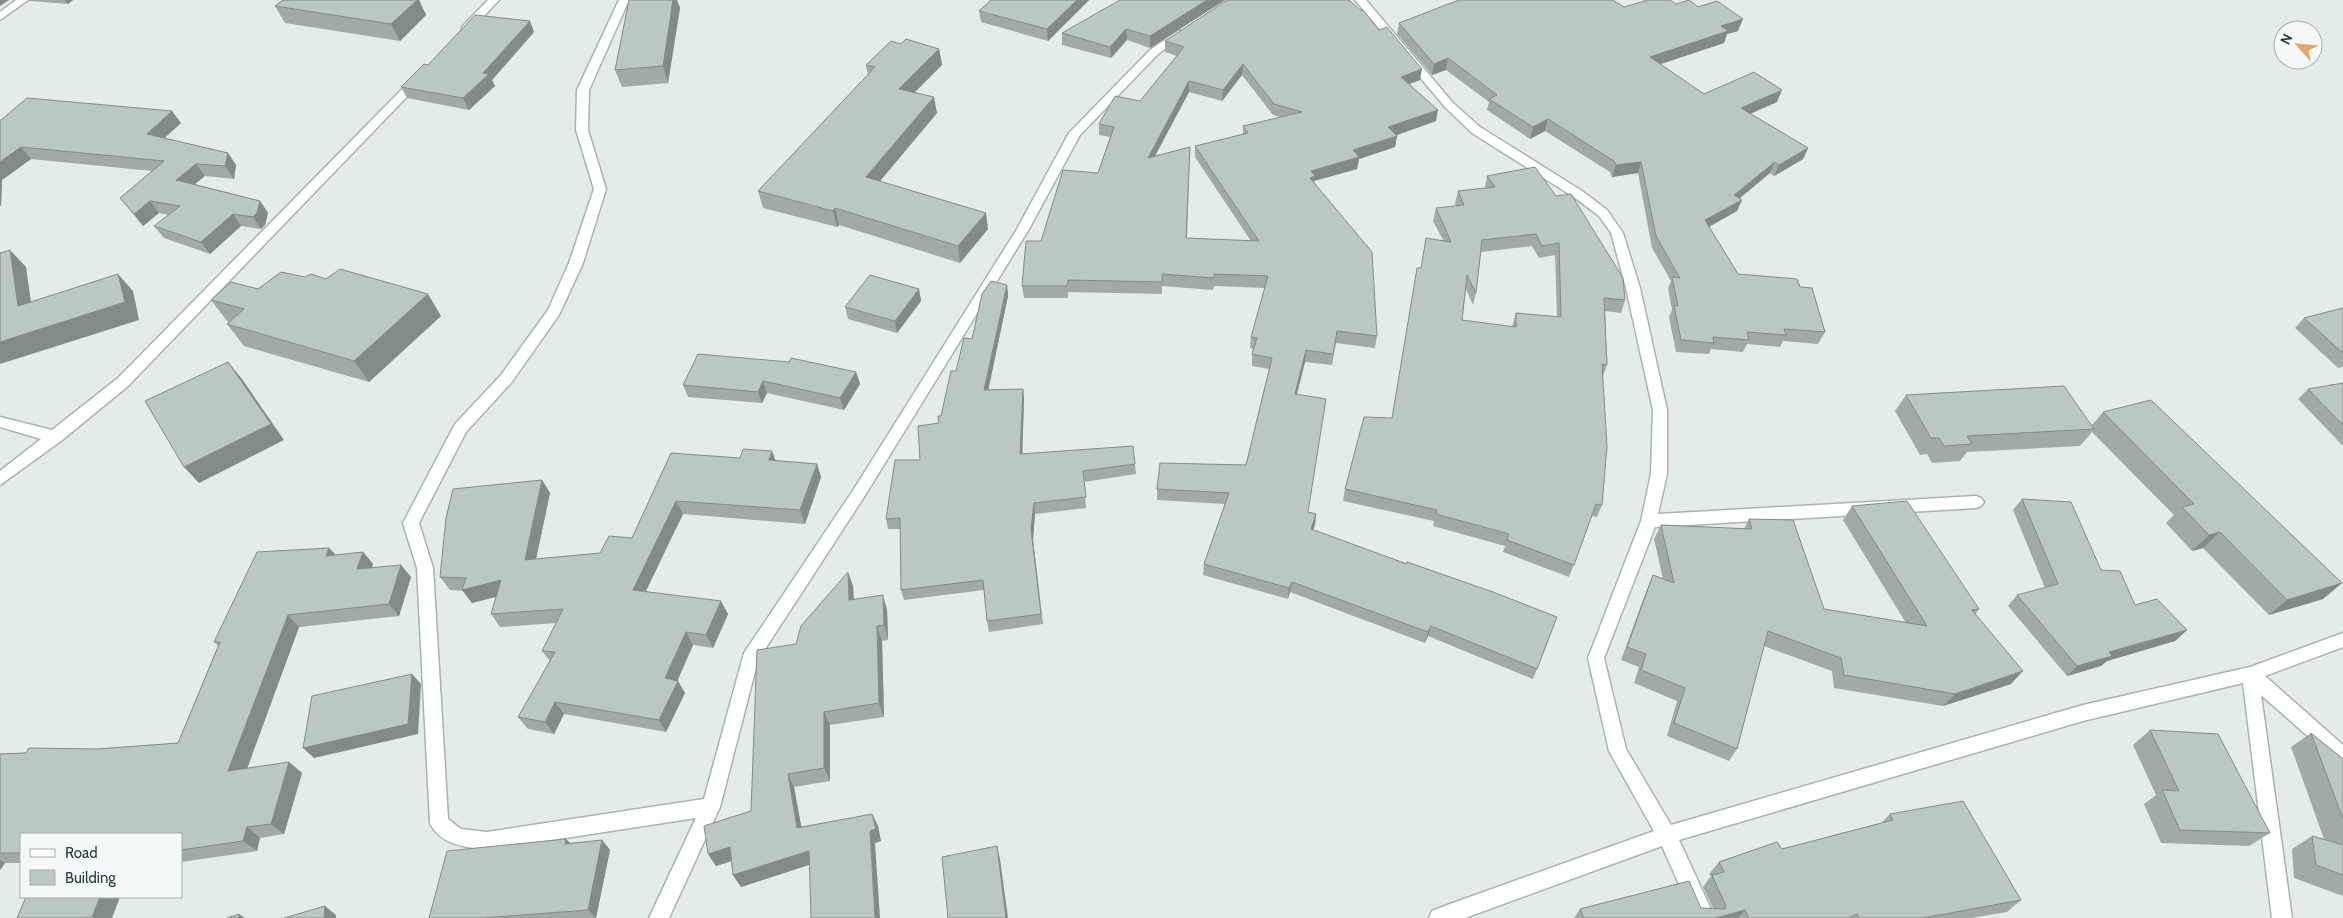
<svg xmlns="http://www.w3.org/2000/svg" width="2343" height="918" font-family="Cabin,sans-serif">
<rect width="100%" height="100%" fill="#e4ecea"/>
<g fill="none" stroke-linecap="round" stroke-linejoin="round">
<g stroke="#a7b4b2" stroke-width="3">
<g id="minor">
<polygon points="16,0 28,0 0,20 0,12"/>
<polygon points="488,0 499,0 470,31 462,31 462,27"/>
<path d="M 619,0 L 629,0 L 589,90 L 588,130 L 606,189 L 583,263 L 559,315 L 511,383 L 466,432 L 419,523 L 433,568 L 448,819 L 461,829 L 487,832 L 704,799 L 744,653 L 854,489 L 1017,229 L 1069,133 L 1150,50 L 1178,31 L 1186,31 L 1187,33 L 1158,54 L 1080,135 L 1029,229 L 864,497 L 758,660 L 720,807 L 669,918 L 649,918 L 696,818 L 487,850 C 466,847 440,845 430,823 L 417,568 L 403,523 L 455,424 L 501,375 L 548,310 L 569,263 L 594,189 L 576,130 L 577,90 Z"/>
<polygon points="1355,0 1366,0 1453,103 1480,127 1582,191 1607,210 1623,233 1640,288 1667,410 1667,474 1658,514 1976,496 1981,498 1984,502 1981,506 1976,508 1655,527 1604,658 1626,749 1671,825 2083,705 2250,667 2343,633 2343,647 2265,676 2343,745 2343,764 2337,762 2261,695 2292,918 2272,918 2243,683 2083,721 1679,840 1715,918 1694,918 1662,846 1465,918 1429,918 1432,911 1439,908 1654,831 1609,751 1588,658 1641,521 1651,474 1653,410 1626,288 1611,233 1599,216 1574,197 1472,133 1445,107"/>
<polygon points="419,75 425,78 423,80 128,386 61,441 0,485 0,471 41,439 0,427 0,417 52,430 118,378 415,76"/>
</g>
</g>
<use href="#minor" fill="#fff" fill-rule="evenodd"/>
</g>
<g fill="#a0aba9" fill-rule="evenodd">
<polygon points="29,0 73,0 68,4 30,1"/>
<polygon points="283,0 419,0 426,15 400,41 285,23 275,6"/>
<polygon points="629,0 677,0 680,8 668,83 622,87 615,70"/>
<polygon points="991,0 1089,0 1048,41 981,22 979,11"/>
<polygon points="1225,0 1150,48 1127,40 1111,58 1062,45 1062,33"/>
<polygon points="1676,4 1698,7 1738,31 1727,34 1724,43 1660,64 1704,94 1777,102 1750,114 1808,148 1803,159 1774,176 1770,173 1739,199 1737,211 1709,227 1738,274 1800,287 1825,332 1818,344 1783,341 1780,347 1747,344 1743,352 1711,349 1709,354 1676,352 1669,317 1672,310 1668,288 1671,281 1652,248 1638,173 1612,177 1610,172 1545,131 1530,139 1487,110 1489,102 1446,70 1432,75 1397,34 1399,23"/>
<path d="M 1379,30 L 1420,80 L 1409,84 L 1436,121 L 1396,135 L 1397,136 L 1395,147 L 1359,159 L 1357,169 L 1314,181 L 1314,183 L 1377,336 L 1375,348 L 1336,343 L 1332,365 L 1305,362 L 1297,394 L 1308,512 L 1316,514 L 1315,525 L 1313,530 L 1537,669 L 1533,679 L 1428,636 L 1425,643 L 1290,592 L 1288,599 L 1203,575 L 1204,564 L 1225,504 L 1157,500 L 1157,489 L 1246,465 L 1269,369 L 1252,366 L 1252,354 L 1254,349 L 1250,348 L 1251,337 L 1265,288 L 1214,286 L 1213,290 L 1162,286 L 1162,294 L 1068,292 L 1068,298 L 1024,298 L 1022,286 L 1041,241 L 1098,173 L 1110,137 L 1099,135 L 1099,124 L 1140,101 L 1177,56 L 1165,52 L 1165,41 ZM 1242,75 L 1273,115 L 1280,117 L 1243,126 L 1243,134 L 1195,146 L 1195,157 L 1251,241 L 1187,238 L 1190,147 L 1155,156 L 1189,92 L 1222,101 Z"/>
<polygon points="534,32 492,80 495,86 469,110 407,98 401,87 428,65"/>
<polygon points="901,44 939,49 942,65 915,92 937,113 880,181 988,229 960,263 839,225 837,227 763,208 758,191 868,75 866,65"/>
<polygon points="0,120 181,123 164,138 228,153 236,165 234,179 205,176 194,184 260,201 268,213 265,225 261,229 241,226 210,254 164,238 154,226 169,215 159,213 143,226 120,198 152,171 31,159 2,180 1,206 0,206"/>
<path d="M 1487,176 L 1625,300 L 1621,313 L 1605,311 L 1607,365 L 1603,376 L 1602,505 L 1597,517 L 1592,516 L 1569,577 L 1503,552 L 1505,546 L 1433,526 L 1434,521 L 1343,501 L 1345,489 L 1392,418 L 1421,268 L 1443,240 L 1433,221 L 1436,208 L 1456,206 L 1455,204 L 1458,191 L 1485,188 ZM 1532,246 L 1539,258 L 1555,255 L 1557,317 L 1516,313 L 1512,327 L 1462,320 L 1466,289 L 1473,305 L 1476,293 L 1481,252 Z"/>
<polygon points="305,277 326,279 441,316 369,382 244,346 227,324 229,322 227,321 211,300"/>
<polygon points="1007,285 1008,296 988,390 1023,389 1024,399 1022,454 1135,464 1136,474 1084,482 1086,508 1035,514 1033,540 1043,624 989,632 987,621 984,590 904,600 901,590 901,529 888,529 886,519 920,460 939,423 972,339"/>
<polygon points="919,289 921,301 897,333 848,319 845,307"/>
<polygon points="2343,308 2343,367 2338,368 2295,328 2304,318"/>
<polygon points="856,372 860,384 844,410 767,393 762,403 688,397 683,385"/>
<polygon points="2343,383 2343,446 2298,399 2308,389"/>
<polygon points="1906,395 2092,425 2103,412 2342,583 2323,599 2269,615 2203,548 2192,551 2166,523 2174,515 2092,432 2080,446 1967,452 1960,461 1932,463 1927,454 1920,455 1895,411"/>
<polygon points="671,453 817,464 821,477 805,524 683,514 646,591 728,614 713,648 693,645 677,680 685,693 666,732 564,714 554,734 528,729 518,717 550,661 542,651 556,623 500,627 491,614 496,597 472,603 463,591 450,590 440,577 542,480 550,493 536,559 600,553 632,538"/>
<polygon points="2022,499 2101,570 2135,605 2187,630 2175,641 2107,661 2101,666 2067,676 2008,606 2017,595 2045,588 2013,510"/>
<polygon points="1852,506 1979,609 1975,615 2011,684 1943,706 1834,688 1832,671 1764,646 1737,749 1729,761 1667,736 1677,701 1634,683 1639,667 1621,660 1647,589 1653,575 1663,579 1654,539 1661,525 1744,529 1749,519 1824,609 1906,623 1843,520"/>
<polygon points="329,548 336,555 363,552 373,564 372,568 411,577 399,616 299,627 247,769 289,762 302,773 284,834 260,838 257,851 181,862 181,834 21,834 21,863 5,863 0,870 0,754 97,749 178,743 218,646 214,642"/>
<polygon points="853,586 854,599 887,610 888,640 882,641 884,717 830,725 830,781 794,787 801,827 872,814 878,826 881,841 741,887 733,875 731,861 716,866 708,854 751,811 796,644"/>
<polygon points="2150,730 2270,833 2249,846 2161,843 2144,804 2156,795 2133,745"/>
<polygon points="2311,733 2343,759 2343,896 2294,878 2292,849 2312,836 2324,839 2291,747"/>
<polygon points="1890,814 2021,900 2007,912 1971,918 1574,918 1580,909 1713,908 1703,887 1711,876 1709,874 1719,862 1782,849 1881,823"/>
<polygon points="566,839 570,843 602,840 610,850 596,918 429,918"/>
</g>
<g fill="#828b89">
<polygon points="0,0 9,0 0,6"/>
<polygon points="65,0 73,0 68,4"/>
<polygon points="417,0 419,0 426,15 400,41 391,24"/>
<polygon points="673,0 677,0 680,8 668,83 663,66"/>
<polygon points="1077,0 1089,0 1048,41 1047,29"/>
<polygon points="1207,0 1225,0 1150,48 1150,36"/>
<polygon points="1743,19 1738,31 1727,34 1724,43 1646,69 1650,57 1721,26"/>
<polygon points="530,21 534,32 492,80 495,86 469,110 463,98 483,73"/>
<polygon points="1126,29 1127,40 1111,58 1110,47"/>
<polygon points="939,49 942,65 902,105 899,89"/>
<polygon points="1448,58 1446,70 1432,75 1434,64"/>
<polygon points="1243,64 1242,75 1222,101 1223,90"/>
<polygon points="1422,69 1420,80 1399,88 1401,77"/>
<polygon points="1189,81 1189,92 1148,169 1148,158"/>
<polygon points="1782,90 1777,102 1736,120 1741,108"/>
<polygon points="934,97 937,113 870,193 866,177"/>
<polygon points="1438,110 1436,121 1386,139 1388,127"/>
<polygon points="172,111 181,123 156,146 147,134"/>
<polygon points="1548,119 1545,131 1530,139 1533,127"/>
<polygon points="1397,136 1395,147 1359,159 1357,169 1314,181 1314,188 1308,189 1311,171 1353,150"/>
<polygon points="21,147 31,159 2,180 1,206 0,205 0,162"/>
<polygon points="1808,148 1803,159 1774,176 1779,165"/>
<polygon points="228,153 236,165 234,179 225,166"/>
<polygon points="1641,162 1638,173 1612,177 1616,165"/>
<polygon points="1775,162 1770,173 1730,206 1742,200 1737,211 1701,231 1705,220"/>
<polygon points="196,164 205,176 185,192 176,180"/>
<polygon points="150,201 159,213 143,226 134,214"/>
<polygon points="260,201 268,213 265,225 261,229 253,217"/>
<polygon points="835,208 839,225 837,227 833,211"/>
<polygon points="986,213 988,229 960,263 958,246"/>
<polygon points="233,214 241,226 210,254 201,242"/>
<polygon points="10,250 26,267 34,323 18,306"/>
<polygon points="118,274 133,291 139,320 0,364 0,342"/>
<polygon points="1007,285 1008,296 986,401 984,390"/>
<polygon points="919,289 921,301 897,333 895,321"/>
<polygon points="428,294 441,316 369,382 354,361"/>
<polygon points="1306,350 1305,362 1294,405 1295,394"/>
<polygon points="228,362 242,379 284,440 199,483 184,467"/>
<polygon points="856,372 860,384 844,410 840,398"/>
<polygon points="763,381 767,393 762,403 758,392"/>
<polygon points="1023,389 1024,399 1022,464 1020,454"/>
<polygon points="772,451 777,464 769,460"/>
<polygon points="817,464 821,477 805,524 800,510"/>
<polygon points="542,480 550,493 533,573 525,560"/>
<polygon points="676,501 683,514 640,603 633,590"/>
<polygon points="1034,503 1035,514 1033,540 1043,624 1031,529"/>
<polygon points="1316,514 1315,525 1309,540 1311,529"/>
<polygon points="2220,532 2203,548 2192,551 2209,535"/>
<polygon points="329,548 340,560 326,556"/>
<polygon points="363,552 373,564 367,582 357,569"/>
<polygon points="401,565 411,577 399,616 389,604"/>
<polygon points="848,572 853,586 854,615 849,600"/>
<polygon points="501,580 510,593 472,603 462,590"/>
<polygon points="1292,582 1290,592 1288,599 1289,588"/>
<polygon points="2342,583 2323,599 2269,615 2287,600"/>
<polygon points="883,595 887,610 888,640 884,625"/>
<polygon points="721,601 728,614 713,648 706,635"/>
<polygon points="288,615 299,627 242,782 228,771"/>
<polygon points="877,626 882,641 884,717 879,703"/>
<polygon points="1431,626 1428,636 1425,643 1428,632"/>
<polygon points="2187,630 2175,641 2107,661 2101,666 2067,676 2077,666 2109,652"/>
<polygon points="686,632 693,645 673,691 665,678"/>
<polygon points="2023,671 2011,684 1943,706 1955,694"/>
<polygon points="412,674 421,684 418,734 314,758 303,748"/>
<polygon points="678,681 685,693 666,732 659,720"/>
<polygon points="555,702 564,714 554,734 545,722"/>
<polygon points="824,712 830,725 830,781 824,768"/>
<polygon points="289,762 302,773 284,834 271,824"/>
<polygon points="788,774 794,787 804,841 797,828"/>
<polygon points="872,814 878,826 881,841 875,843 880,918 875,918 870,831"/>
<polygon points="247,827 260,838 257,851 243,841"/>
<polygon points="566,839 574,848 565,844"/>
<polygon points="602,840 610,850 596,918 588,910"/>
<polygon points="997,846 1000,859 1008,918 1006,918"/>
<polygon points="730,847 738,859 716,866 708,854"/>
<polygon points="809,851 815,863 741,887 733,875"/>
<polygon points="0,860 5,863 0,870"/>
<polygon points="100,897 120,897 112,918 94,918 92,917"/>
<polygon points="325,906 336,915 336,918 324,918"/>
<polygon points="1745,910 1738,918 1716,918"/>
<polygon points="239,914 245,918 239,918"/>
</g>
<g fill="#bac7c4" stroke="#828b89" fill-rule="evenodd">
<polygon points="283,0 417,0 391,24 275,6"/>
<polygon points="629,0 673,0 663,66 615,70"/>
<polygon points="991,0 1077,0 1047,29 979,11"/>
<polygon points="1120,0 1207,0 1150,36 1126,29 1110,47 1062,33"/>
<path d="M 1227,0 L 1349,0 L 1360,10 L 1363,10 L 1379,30 L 1387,27 L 1422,69 L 1401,77 L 1438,110 L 1388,127 L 1397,136 L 1353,150 L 1359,157 L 1311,171 L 1315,176 L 1310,178 L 1372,252 L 1377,336 L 1337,331 L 1333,354 L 1306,350 L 1295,394 L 1326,399 L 1308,512 L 1316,514 L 1311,529 L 1407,564 L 1407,562 L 1493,592 L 1557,617 L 1537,669 L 1431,626 L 1428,632 L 1292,582 L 1289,588 L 1204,564 L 1229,493 L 1157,489 L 1160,463 L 1246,465 L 1272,358 L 1252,354 L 1257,338 L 1251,337 L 1268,276 L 1214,274 L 1214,278 L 1162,274 L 1162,282 L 1068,280 L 1067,286 L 1022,286 L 1026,241 L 1041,241 L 1063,170 L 1098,173 L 1114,127 L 1099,124 L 1115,96 L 1140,101 L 1184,47 L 1165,41 ZM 1243,64 L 1274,104 L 1302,112 L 1243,126 L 1248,133 L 1195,146 L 1259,241 L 1186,238 L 1190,147 L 1148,158 L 1189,81 L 1223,90 Z"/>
<polygon points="1459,0 1613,0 1624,7 1648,0 1670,0 1676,4 1689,0 1698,7 1717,1 1743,19 1721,26 1728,31 1650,57 1704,94 1754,72 1782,90 1741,108 1808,148 1779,165 1775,162 1734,195 1742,200 1705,220 1738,274 1797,279 1800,287 1812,288 1825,332 1784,329 1786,335 1747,332 1749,340 1713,337 1714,343 1681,340 1674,305 1678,306 1672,277 1680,278 1656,236 1641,162 1616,165 1614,161 1548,119 1533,127 1489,99 1497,95 1448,58 1434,64 1399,23"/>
<polygon points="475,15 530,21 483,73 489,74 463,98 401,87 424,64 428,65"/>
<polygon points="906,39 939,49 899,89 934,97 866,177 986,213 958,246 835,208 833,211 758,191 875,67 866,65 891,41 901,44"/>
<polygon points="27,98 172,111 147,134 228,153 225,166 196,164 176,180 260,201 257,213 253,217 233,214 201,242 154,226 180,206 150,201 134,214 120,198 164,161 21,147 0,162 0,120 1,120"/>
<path d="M 1535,167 L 1556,196 L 1571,194 L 1623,278 L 1625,300 L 1604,298 L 1607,365 L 1602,364 L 1607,446 L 1602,505 L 1596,504 L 1574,565 L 1507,540 L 1509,534 L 1436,514 L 1437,510 L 1345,489 L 1364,417 L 1392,418 L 1417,268 L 1421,268 L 1426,238 L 1451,242 L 1436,208 L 1464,205 L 1458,191 L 1495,187 L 1487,176 ZM 1536,234 L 1542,246 L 1559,243 L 1561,317 L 1516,313 L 1516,327 L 1462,320 L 1467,275 L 1476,293 L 1482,240 Z"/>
<polygon points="10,250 18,306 118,274 125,302 0,342 0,253"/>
<polygon points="340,269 428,294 354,361 227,324 244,309 211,300 231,282 258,289 281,272 305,277 311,274 326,279"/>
<polygon points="870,275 919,289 895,321 845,307"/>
<polygon points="991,281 1007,285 984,390 1023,389 1020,454 1133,446 1135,464 1083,471 1086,497 1034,503 1031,529 1041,614 987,621 983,580 901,590 900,518 886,519 895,460 920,460 918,426 939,423 938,416 941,416 951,371 956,371 964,338 972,339 982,294"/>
<polygon points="2343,308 2343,353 2304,318"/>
<polygon points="698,354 789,362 791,358 856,372 840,398 763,381 758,392 683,385"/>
<polygon points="228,362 271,424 184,467 145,401"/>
<polygon points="2343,383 2343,425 2308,389"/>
<polygon points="2064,386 2094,429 1967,436 1972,444 1944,446 1939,438 1931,438 1906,395"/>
<polygon points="2151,400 2342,583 2287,600 2220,532 2209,535 2182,507 2194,504 2103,412"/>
<polygon points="743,449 772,451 769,460 817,464 800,510 676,501 633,590 721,601 706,635 686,632 665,678 678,681 659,720 555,702 545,722 518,717 555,652 542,651 563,609 491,614 501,580 462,590 466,578 440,577 446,518 453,489 542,480 525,560 600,553 609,536 632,538 671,453 740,458"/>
<polygon points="2022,499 2071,502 2101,570 2120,571 2135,605 2157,599 2187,630 2109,652 2112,656 2077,666 2017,595 2058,584"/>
<polygon points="1907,501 1979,609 1972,610 2023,671 1955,694 1844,675 1841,658 1768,631 1737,749 1674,723 1685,688 1641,670 1646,654 1627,647 1653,575 1674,583 1661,525 1752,529 1749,519 1793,520 1824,609 1927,626 1852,506"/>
<polygon points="329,548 326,556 363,552 357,569 401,565 389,604 288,615 228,771 289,762 271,824 247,827 243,841 181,850 181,834 21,834 21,853 0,853 0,754 26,753 29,748 97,749 178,743 220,642 214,642 257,552"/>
<polygon points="848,572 849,600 883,595 884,625 877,626 879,703 824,712 824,768 788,774 797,828 872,814 876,829 870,831 875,918 811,918 809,851 733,875 730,847 708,854 704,826 751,811 757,650 796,644 801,626"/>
<polygon points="412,674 408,724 303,748 312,696"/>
<polygon points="2150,730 2218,734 2270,833 2180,830 2162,790 2179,791"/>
<polygon points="2311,733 2343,759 2343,819"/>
<polygon points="1963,801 2021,900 1923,918 1859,918 1857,914 1848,918 1749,918 1745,910 1716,918 1584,918 1580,909 1689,881 1701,908 1725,909 1726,906 1712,875 1724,872 1719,862 1777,842 1782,849 1893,820 1890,814"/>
<polygon points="2312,836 2343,845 2343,875 2316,865"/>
<polygon points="566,839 565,844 602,840 588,910 483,918 429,918 447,851"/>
<polygon points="997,846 1006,918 948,918 942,857"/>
<polygon points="26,897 100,897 92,917 84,918 17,918"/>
<polygon points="325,906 324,918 284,918"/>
<polygon points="239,914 239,918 227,918"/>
</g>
<rect x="20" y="833" width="162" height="65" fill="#f4f9f8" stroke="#a1adad"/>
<rect x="30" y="849" width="25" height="8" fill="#ffffff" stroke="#a1adad"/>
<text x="65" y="858" font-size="15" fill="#253c3c">Road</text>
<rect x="30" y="870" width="25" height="15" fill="#bac7c4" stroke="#a1adad"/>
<text x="65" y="883" font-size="15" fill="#253c3c">Building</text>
<g transform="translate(2298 45) rotate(297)"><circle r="24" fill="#f4f9f8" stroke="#a1adad"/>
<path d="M0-4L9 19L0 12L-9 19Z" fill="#e4a66a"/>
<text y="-8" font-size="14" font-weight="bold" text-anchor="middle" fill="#253c3c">N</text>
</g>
</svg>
